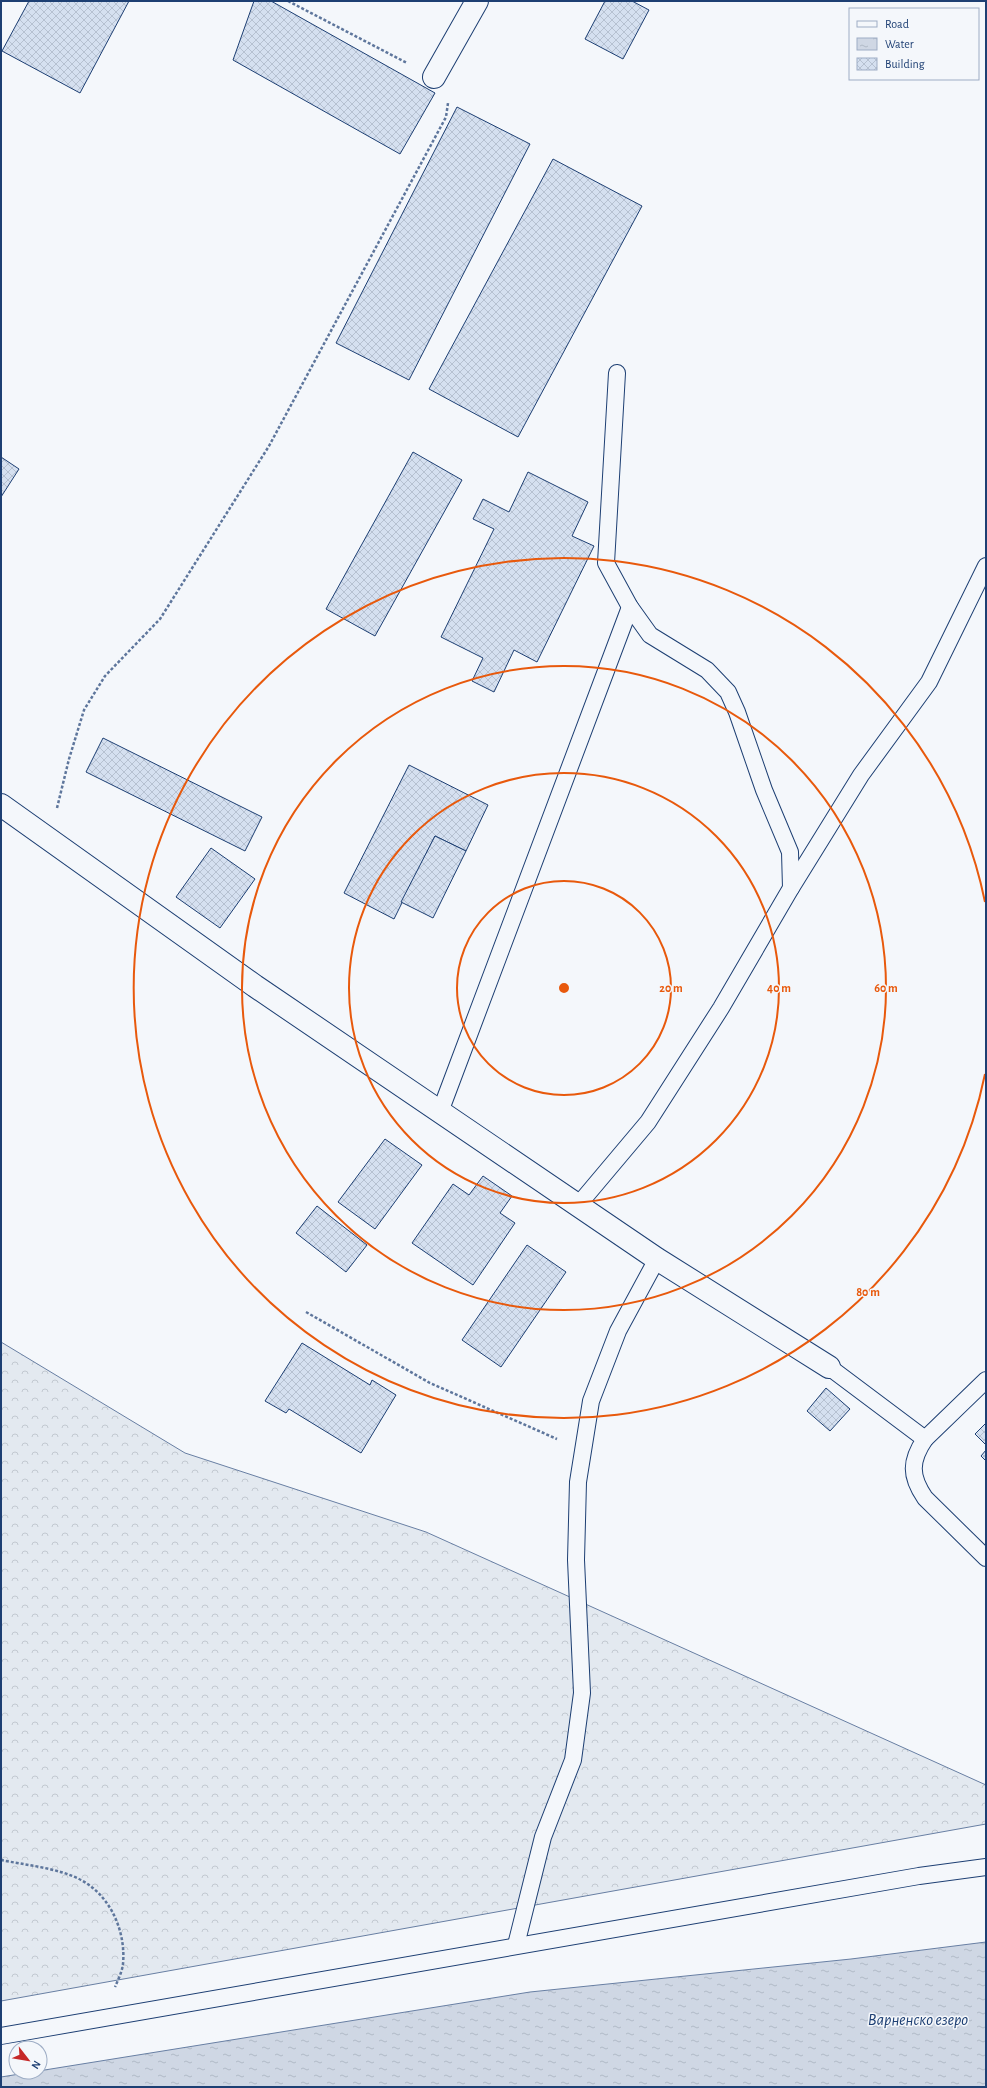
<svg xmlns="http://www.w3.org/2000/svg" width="987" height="2088" font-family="'Alegreya Sans',sans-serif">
<defs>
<pattern id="forest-crowns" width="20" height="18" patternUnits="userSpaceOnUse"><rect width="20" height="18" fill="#e3e9f0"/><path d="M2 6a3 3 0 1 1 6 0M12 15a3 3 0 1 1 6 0" fill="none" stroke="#c2c9d1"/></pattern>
<pattern id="water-ripples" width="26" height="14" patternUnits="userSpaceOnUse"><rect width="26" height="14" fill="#cfd7e4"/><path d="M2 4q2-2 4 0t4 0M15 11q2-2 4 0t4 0" fill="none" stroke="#b1bac7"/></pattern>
<pattern id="building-cross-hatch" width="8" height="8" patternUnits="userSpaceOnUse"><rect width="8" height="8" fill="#d5e0f0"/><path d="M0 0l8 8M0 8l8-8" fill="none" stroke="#b6c1d1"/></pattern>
</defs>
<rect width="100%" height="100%" fill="#f4f7fb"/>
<polygon fill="url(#forest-crowns)" stroke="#687fa3" points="1,1342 185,1453 426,1532 986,1785 986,1824 1,2001"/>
<polygon fill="url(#water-ripples)" stroke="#687fa3" points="986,1942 986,2087 1,2087 1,2077 530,1992 851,1959"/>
<g fill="url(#building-cross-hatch)" stroke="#1d3f73">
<polygon points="29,1 129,1 80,93 2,51"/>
<polygon points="254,1 271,1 435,93 400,154 233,60"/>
<polygon points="605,1 632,1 649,10 623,59 585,39"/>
<polygon points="457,107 530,144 409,380 336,343"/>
<polygon points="553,159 642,206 518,437 429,389"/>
<polygon points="413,452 462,480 375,636 326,609"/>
<polygon points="1,457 19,469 1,497"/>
<polygon points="528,472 588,502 572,536 594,546 537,662 514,650 494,692 472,681 483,658 441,637 494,529 473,519 483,499 509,512"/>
<polygon points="103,738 262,817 245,851 86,772"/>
<polygon points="409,765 488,805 466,851 435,836 394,919 344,893"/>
<polygon points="435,836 466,851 433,918 401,902"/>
<polygon points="211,848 255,879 220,928 176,897"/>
<polygon points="385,1139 422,1165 375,1229 338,1202"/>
<polygon points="483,1176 512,1196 500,1213 515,1223 473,1285 412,1243 453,1184 469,1195"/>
<polygon points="317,1206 367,1245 346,1272 296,1233"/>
<polygon points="527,1245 566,1272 501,1367 462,1340"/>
<polygon points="302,1343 370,1385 372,1380 396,1395 361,1453 289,1409 286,1413 265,1401"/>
<polygon points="826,1388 850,1409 830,1431 807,1411"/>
<polygon points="986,1423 986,1445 975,1434"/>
<polygon points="986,1450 986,1461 981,1456"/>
</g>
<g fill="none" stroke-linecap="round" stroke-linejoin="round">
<g stroke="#1d3f73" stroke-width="18">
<g id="service">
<polyline points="791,888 861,775 929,682 986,566"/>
<polyline points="440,1112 630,607"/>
<polyline points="579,1204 648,1122 721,1008 791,888 790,852 764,790 737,712 728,692 707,670 650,635 630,607 606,563 617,373"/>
<polyline points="829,1367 925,1439"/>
<path d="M 986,1380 L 925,1439 C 910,1461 910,1476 925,1498 L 986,1558"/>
<polyline points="516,1945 543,1837 573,1760 582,1693 576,1560 578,1482 591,1401 618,1331 657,1259"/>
<polyline points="1,2036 919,1876 986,1867"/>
</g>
</g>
<g stroke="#1d3f73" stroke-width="24">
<g id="minor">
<polyline points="434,77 477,1"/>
<polyline points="1,805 255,986 657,1259 829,1367"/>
</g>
</g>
<g stroke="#5e769c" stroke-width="2.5" stroke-dasharray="3 2" stroke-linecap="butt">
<polyline points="288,1 407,63"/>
<polyline points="57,808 69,759 84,710 105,676 160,619 269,446 446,117 448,103"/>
<polyline points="306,1312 430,1383 557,1439"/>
<path d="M 1,1860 C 25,1865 59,1868 81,1880 C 111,1896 126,1932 123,1964 C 122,1972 118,1980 115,1987"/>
</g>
<use href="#service" stroke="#f4f7fb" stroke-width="16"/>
<use href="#minor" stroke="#f4f7fb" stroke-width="22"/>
</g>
<g fill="none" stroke="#e8590c" stroke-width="2">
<circle cx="564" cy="988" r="107"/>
<circle cx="564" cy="988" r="215"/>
<circle cx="564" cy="988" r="322"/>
<path d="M985 1074A430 430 0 1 1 985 902"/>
</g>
<g text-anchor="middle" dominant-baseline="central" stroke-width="3" stroke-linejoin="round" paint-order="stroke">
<g font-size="17" font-style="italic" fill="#1d3f73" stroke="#f4f7fb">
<text x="918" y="2019">Варненско езеро</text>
</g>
</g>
<circle cx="564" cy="988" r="6" fill="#e8590c" stroke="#f4f7fb" stroke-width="2"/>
<g font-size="12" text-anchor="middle" font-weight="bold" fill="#e8590c" stroke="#f4f7fb" stroke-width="3" stroke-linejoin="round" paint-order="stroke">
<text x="671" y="992">20 m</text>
<text x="779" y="992">40 m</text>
<text x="886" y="992">60 m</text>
<text x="868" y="1296">80 m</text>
</g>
<rect width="987" height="2088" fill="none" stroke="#1d3f73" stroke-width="4"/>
<rect x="849" y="8" width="130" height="72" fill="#f4f7fb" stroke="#9eadc5"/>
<rect x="857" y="21" width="20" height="6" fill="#f4f7fb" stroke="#9eadc5"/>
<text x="885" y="28" font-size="12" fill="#1d3f73">Road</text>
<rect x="857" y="38" width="20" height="12" fill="url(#water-ripples)" stroke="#9eadc5"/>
<text x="885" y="48" font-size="12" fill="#1d3f73">Water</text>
<rect x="857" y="58" width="20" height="12" fill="url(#building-cross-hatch)" stroke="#9eadc5"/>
<text x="885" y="68" font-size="12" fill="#1d3f73">Building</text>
<g transform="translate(28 2060) rotate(121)"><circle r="19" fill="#f4f7fb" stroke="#9eadc5"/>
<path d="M0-3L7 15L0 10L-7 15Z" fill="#c62828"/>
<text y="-6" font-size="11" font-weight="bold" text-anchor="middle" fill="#1d3f73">N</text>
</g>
</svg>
